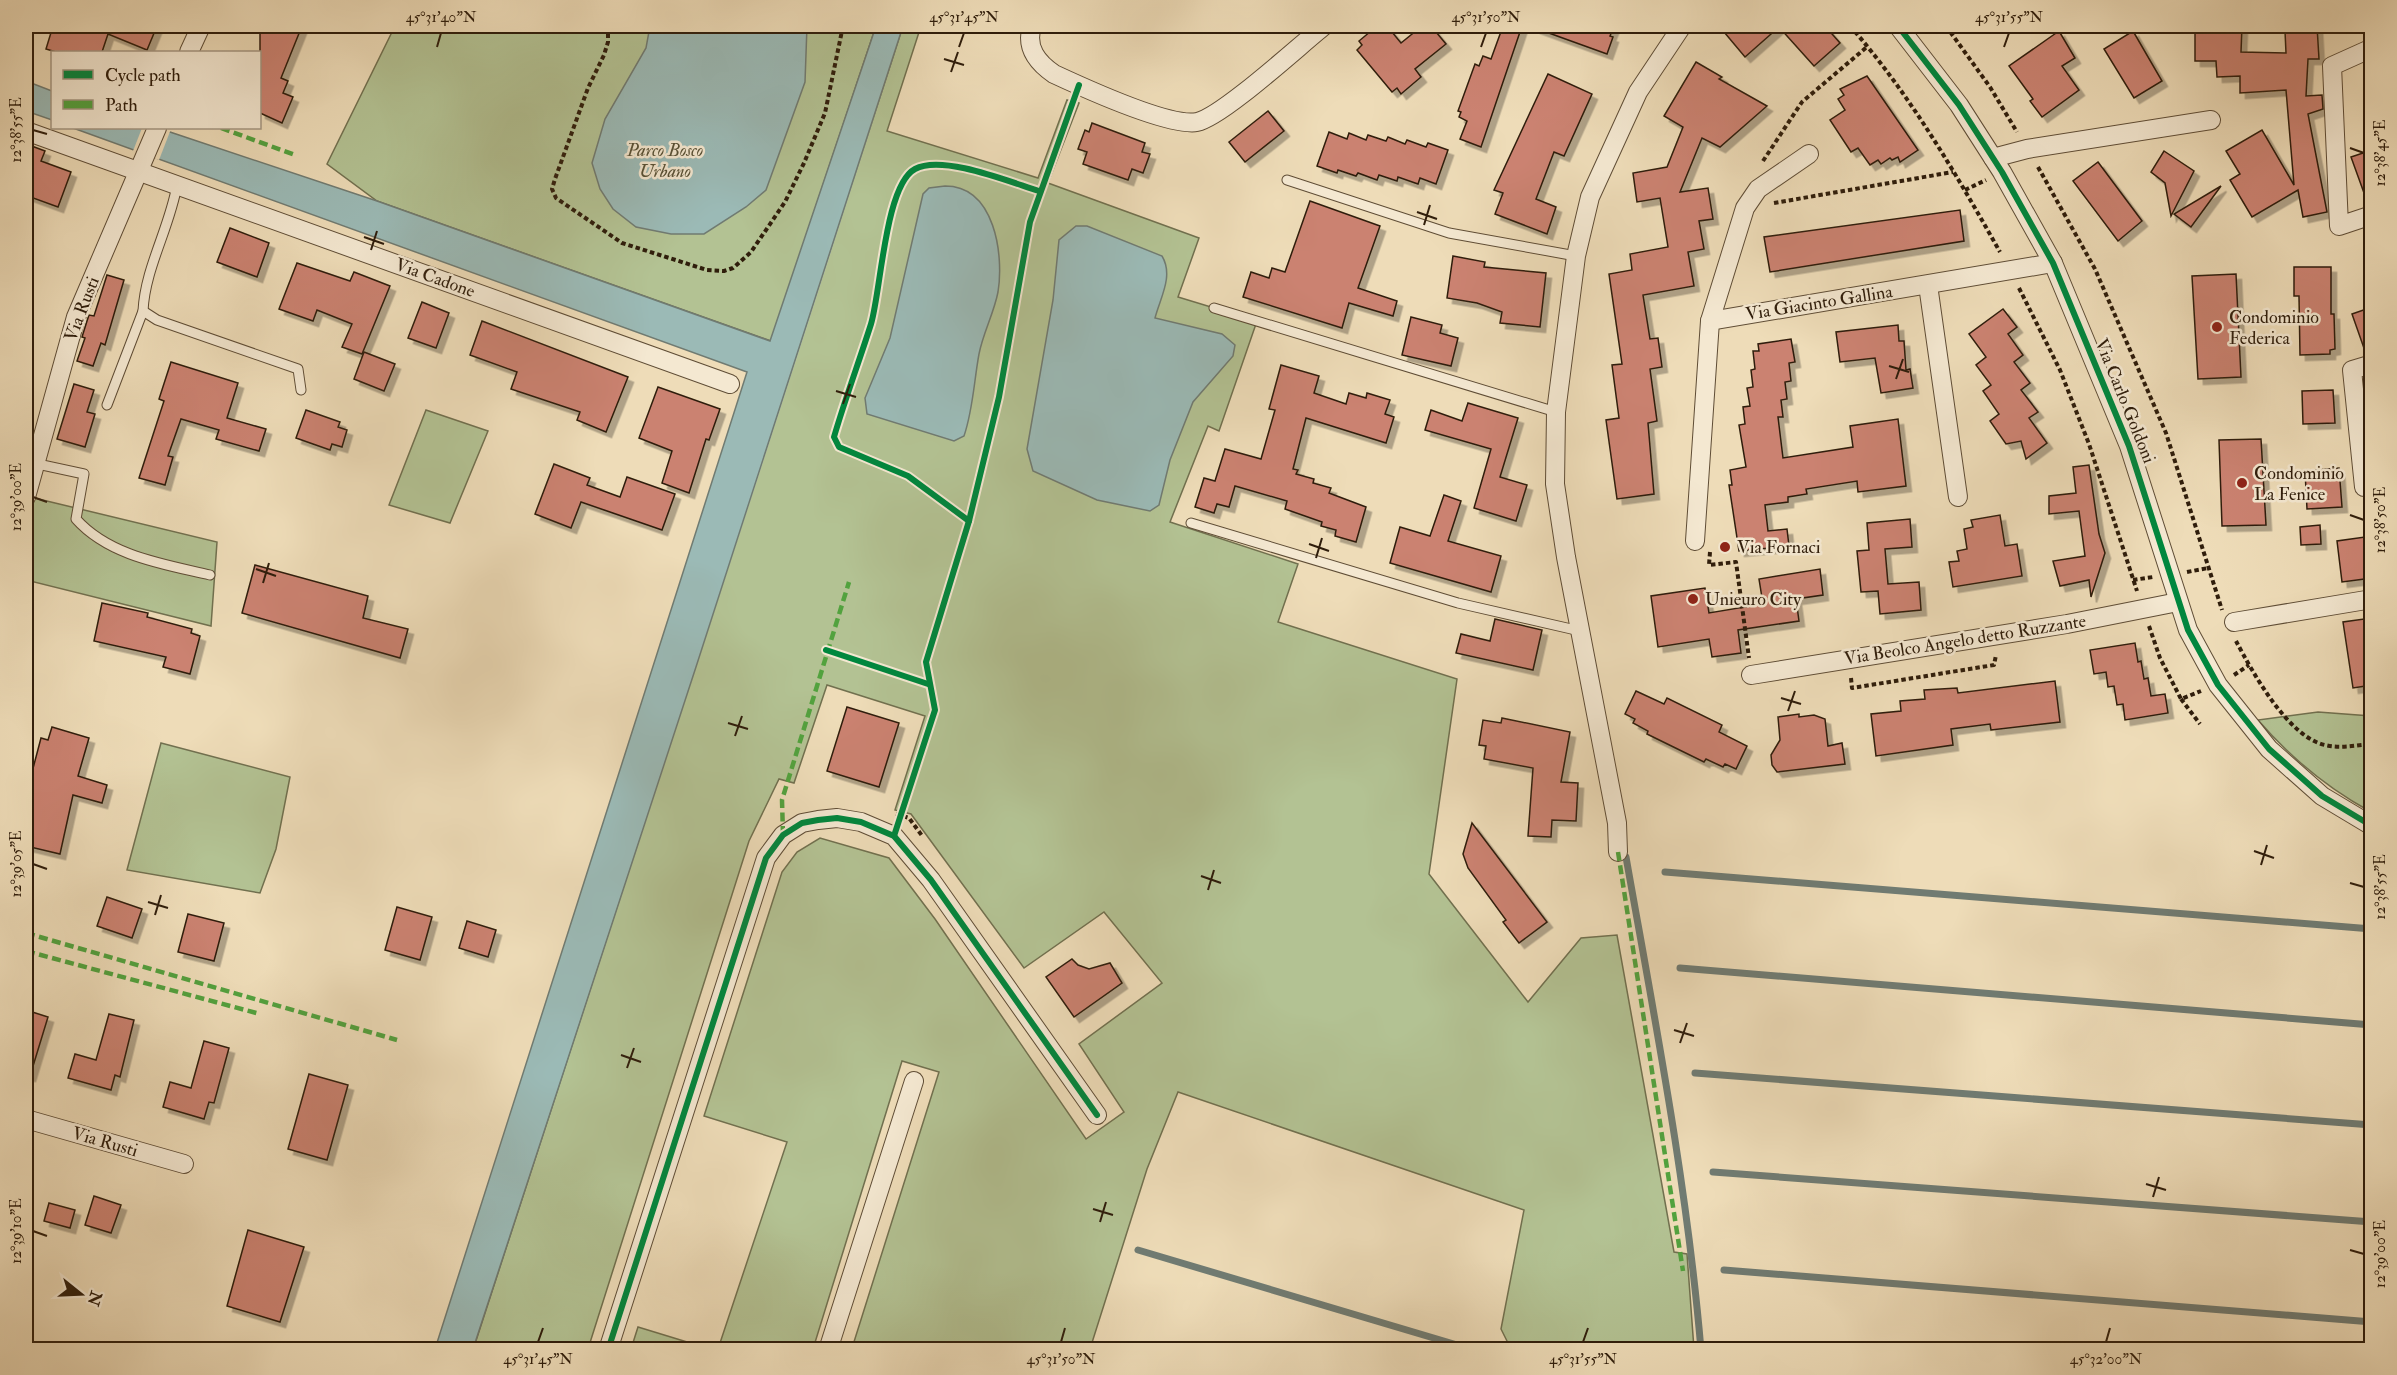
<svg xmlns="http://www.w3.org/2000/svg" width="2397" height="1375" font-family="'IM FELL Double Pica',serif">
<defs>
<filter id="shadow"><feDropShadow dx="5.5" dy="5.5" stdDeviation="0" flood-color="#0004"/></filter>
</defs>
<rect width="100%" height="100%" fill="#eedcb8"/>
<filter id="stains"><feTurbulence type="fractalNoise" baseFrequency=".00333" numOctaves="4"/><feColorMatrix values="0 0 0 0 .2 0 0 0 0 .09 0 0 0 0 .02 0 0 0 .5 -.17"/></filter>
<radialGradient id="worn" r=".72"><stop offset=".6" stop-color="#630" stop-opacity="0"/><stop offset="1" stop-color="#630" stop-opacity=".3"/></radialGradient>
<g fill="#b3c293" stroke="#71704f" stroke-width="1.5">
<polygon points="395,26 876,26 771,341 377,201 327,164"/>
<path d="M 903,26 L 921,26 L 887,131 L 1038,178 L 1067,100 L 1079,103 L 1048,183 L 1199,238 L 1178,297 L 1257,321 L 1219,431 L 1208,426 L 1170,522 L 1298,564 L 1278,622 L 1457,679 L 1429,874 L 1528,1002 L 1581,938 L 1617,935 L 1674,1252 L 1687,1254 L 1694,1349 L 1511,1349 L 1501,1329 L 1524,1210 L 1178,1092 L 1147,1169 L 1090,1349 L 871,1350 L 853,1345 L 939,1072 L 902,1061 L 813,1349 L 718,1349 L 787,1142 L 704,1116 L 782,872 L 797,852 L 820,838 L 889,858 L 935,919 L 1086,1139 L 1124,1112 L 1079,1044 L 1162,983 L 1104,912 L 1024,968 L 911,814 L 895,810 L 925,716 L 827,685 L 794,783 L 779,779 L 749,841 L 588,1349 L 473,1350 C 616,908 763,468 903,26 Z"/>
<polygon points="426,410 488,431 450,523 389,505"/>
<polygon points="26,496 217,542 211,626 26,580"/>
<path d="M 2318,712 L 2371,716 L 2371,812 C 2329,789 2289,756 2258,720 Z"/>
<polygon points="161,743 290,777 276,849 260,893 127,870"/>
<polygon points="638,1327 710,1349 631,1349"/>
</g>
<g fill="#9bbab6" stroke="#707b72" stroke-width="1.5">
<polygon points="650,26 807,26 805,82 766,190 746,207 704,234 671,234 636,227 613,209 600,189 592,163 605,119 646,48"/>
<path d="M 876,26 L 903,26 C 763,468 616,908 473,1349 L 435,1349 L 747,372 L 73,128 L 156,128 L 170,132 L 377,201 L 770,341 Z"/>
<polygon points="26,81 52,91 52,120 26,111"/>
<path d="M 945,186 C 995,186 1004,255 998,292 C 994,313 983,333 979,354 C 974,381 973,410 964,436 L 954,441 L 867,414 L 865,398 L 890,338 L 923,194 L 929,188 Z"/>
<path d="M 1076,226 L 1087,226 L 1162,256 C 1174,276 1160,298 1155,318 L 1222,334 L 1235,345 L 1233,356 L 1193,402 L 1170,460 L 1159,505 L 1150,511 L 1097,500 L 1033,471 L 1027,449 L 1053,300 L 1059,240 Z"/>
</g>
<polygon fill="#eedcb8" points="142,128 171,129 159,160 133,151"/>
<g fill="none" stroke-linecap="round" stroke-linejoin="round">
<g stroke="#707b72" stroke-width="7">
<path d="M 1626,857 C 1655,1021 1687,1184 1701,1350"/>
<polyline points="1665,872 2372,929"/>
<polyline points="1680,968 2372,1025"/>
<polyline points="1695,1073 2372,1125"/>
<polyline points="1713,1172 2372,1222"/>
<polyline points="1138,1250 1474,1350"/>
<polyline points="1724,1270 2372,1322"/>
</g>
</g>
<g fill="#cb8271" stroke="#2f1d0b" stroke-width="1.5" filter="url(#shadow)">
<polygon points="53,26 157,26 147,50 108,34 102,52 56,52 46,49"/>
<polygon points="260,26 302,26 281,78 288,81 283,93 293,97 282,123 260,113"/>
<polygon points="1377,26 1387,26 1401,43 1422,26 1431,26 1446,44 1415,69 1421,77 1401,94 1397,88 1392,92 1357,50 1362,45 1359,41"/>
<polygon points="1503,26 1522,26 1481,147 1460,139 1467,121 1459,117 1461,112 1458,111 1475,64 1479,66 1483,56 1491,59"/>
<polygon points="1536,26 1614,26 1610,36 1613,37 1607,54 1535,28"/>
<polygon points="1719,26 1825,26 1840,43 1814,66 1779,27 1745,57"/>
<polygon points="2242,26 2241,52 2286,53 2285,31 2300,26 2317,26 2319,59 2308,59 2306,96 2322,95 2323,109 2308,114 2327,212 2303,217 2298,190 2252,217 2230,180 2240,174 2226,151 2262,130 2294,185 2286,90 2240,93 2240,76 2217,77 2216,61 2195,61 2195,28"/>
<polygon points="2059,31 2075,58 2062,66 2079,90 2042,117 2030,101 2033,99 2009,66"/>
<polygon points="2133,31 2162,81 2134,98 2104,49"/>
<polygon points="1696,62 1722,77 1719,79 1767,106 1720,147 1702,138 1680,192 1708,188 1713,219 1699,221 1704,249 1688,252 1694,286 1643,295 1650,339 1658,338 1662,367 1650,369 1657,421 1648,423 1654,494 1617,499 1606,420 1619,418 1612,365 1622,364 1609,274 1632,270 1630,254 1668,247 1660,198 1637,202 1633,173 1667,167 1683,127 1664,116"/>
<polygon points="1548,74 1592,94 1564,156 1554,152 1536,199 1556,207 1547,234 1495,214 1503,193 1494,190"/>
<polygon points="1867,76 1918,150 1900,162 1898,157 1892,160 1890,158 1881,164 1878,160 1870,165 1858,148 1851,152 1830,120 1845,110 1838,99 1844,95 1840,89"/>
<polygon points="1268,111 1284,131 1245,162 1229,142"/>
<polygon points="1092,123 1145,143 1142,152 1150,154 1143,173 1132,169 1128,180 1083,164 1087,152 1078,149 1085,130 1089,132"/>
<polygon points="1329,132 1347,139 1349,133 1366,140 1368,135 1386,141 1388,137 1405,144 1407,140 1426,147 1428,143 1448,150 1436,184 1420,178 1418,184 1398,177 1397,181 1379,175 1377,180 1358,173 1356,176 1338,170 1337,173 1317,166"/>
<polygon points="29,145 45,151 41,161 71,172 58,207 28,196 26,198 26,156"/>
<polygon points="2372,150 2372,204 2368,204 2351,157"/>
<polygon points="2164,151 2194,171 2171,216 2165,183 2151,172"/>
<polygon points="2098,162 2142,221 2118,241 2073,181"/>
<polygon points="2221,186 2191,227 2174,214"/>
<polygon points="1310,201 1380,226 1358,288 1397,301 1393,316 1349,303 1342,328 1243,297 1251,272 1269,278 1272,268 1285,272"/>
<polygon points="1960,210 1964,241 1770,272 1764,237"/>
<polygon points="230,228 269,243 257,277 217,262"/>
<polygon points="1453,256 1485,262 1484,267 1546,273 1540,327 1500,323 1502,312 1477,303 1447,298"/>
<polygon points="297,263 350,281 354,272 390,286 362,354 342,347 352,324 317,310 313,321 279,309"/>
<polygon points="2294,267 2331,267 2331,314 2334,314 2335,349 2330,350 2330,354 2300,355 2299,296 2294,296"/>
<polygon points="2236,274 2241,377 2198,379 2192,276"/>
<polygon points="107,275 124,280 105,345 101,343 93,366 77,361 85,338 82,337 87,321 89,315 94,316"/>
<polygon points="422,302 449,313 436,348 408,338"/>
<polygon points="2372,307 2372,353 2366,354 2352,314"/>
<polygon points="2003,309 2017,327 2008,334 2023,355 2014,362 2030,383 2021,390 2038,412 2029,418 2047,443 2026,459 2021,441 2006,444 1990,421 1999,414 1983,391 1991,385 1976,365 1986,357 1969,334"/>
<polygon points="1411,317 1442,325 1440,333 1458,338 1451,366 1402,355"/>
<polygon points="482,321 628,377 606,432 577,420 580,412 511,389 517,372 470,355"/>
<polygon points="1898,325 1899,341 1904,341 1906,370 1910,369 1913,388 1881,393 1875,358 1840,362 1836,332"/>
<polygon points="1791,339 1795,362 1789,363 1791,381 1785,382 1787,399 1781,400 1783,417 1778,417 1783,458 1853,447 1850,426 1898,419 1906,486 1858,492 1857,481 1806,489 1807,494 1788,497 1788,502 1765,505 1768,531 1787,529 1789,546 1739,551 1729,485 1732,485 1730,470 1746,467 1739,425 1745,424 1743,407 1750,406 1747,388 1753,387 1751,370 1755,369 1753,351 1759,351 1758,344"/>
<polygon points="364,352 395,364 384,391 354,379"/>
<polygon points="171,362 238,383 227,418 266,429 259,451 216,439 219,430 181,419 168,456 173,457 165,485 139,478 164,401 159,399"/>
<polygon points="1281,365 1319,376 1314,393 1346,404 1349,393 1366,398 1367,393 1390,400 1385,414 1394,417 1386,443 1306,418 1293,469 1298,470 1296,474 1314,479 1313,483 1331,488 1329,493 1366,507 1356,542 1335,536 1336,530 1321,526 1322,522 1285,509 1287,501 1235,486 1229,507 1217,504 1214,513 1195,507 1204,478 1215,481 1225,449 1261,459 1275,410 1269,409"/>
<polygon points="74,384 94,390 87,412 95,414 85,447 57,439"/>
<polygon points="658,387 720,409 709,440 706,439 689,493 662,483 672,451 639,438"/>
<polygon points="2333,390 2335,423 2303,424 2302,391"/>
<polygon points="1468,403 1518,418 1500,477 1527,485 1516,521 1474,508 1491,449 1425,430 1431,410 1462,421"/>
<polygon points="306,410 340,422 338,427 347,430 342,447 332,444 330,450 296,438"/>
<polygon points="2261,439 2266,525 2222,526 2219,440"/>
<polygon points="554,464 590,478 587,485 620,497 627,477 675,494 662,530 581,502 571,528 535,514"/>
<polygon points="2089,465 2099,534 2105,553 2091,597 2089,580 2060,586 2053,561 2085,556 2079,511 2049,514 2049,496 2076,493 2073,467"/>
<polygon points="2339,468 2342,507 2307,509 2305,471"/>
<polygon points="1444,495 1461,501 1448,541 1501,556 1491,592 1390,563 1400,527 1430,536"/>
<polygon points="2000,515 2005,546 2017,544 2022,576 1953,587 1949,562 1959,561 1957,551 1967,549 1964,529 1973,527 1971,520"/>
<polygon points="1910,519 1912,547 1885,549 1888,584 1919,582 1921,610 1880,614 1878,591 1861,592 1857,551 1869,550 1867,523"/>
<polygon points="2320,525 2321,544 2301,545 2300,527"/>
<polygon points="2372,536 2372,578 2342,582 2337,541"/>
<polygon points="255,565 368,596 363,618 408,629 400,658 242,613"/>
<polygon points="1820,569 1823,595 1796,599 1799,621 1738,630 1741,653 1712,657 1709,639 1658,647 1651,596 1705,588 1709,613 1763,604 1759,579"/>
<polygon points="102,603 148,613 147,617 192,629 191,633 200,636 190,674 163,667 166,657 94,641"/>
<polygon points="1495,619 1542,630 1533,670 1456,653 1461,634 1490,641"/>
<polygon points="2364,619 2365,627 2372,626 2372,685 2353,688 2343,622"/>
<polygon points="2135,643 2138,662 2141,661 2144,679 2148,678 2151,696 2165,694 2168,713 2125,720 2123,704 2117,705 2114,686 2108,687 2106,672 2094,674 2090,650"/>
<polygon points="2055,681 2060,722 1991,730 1990,724 1951,729 1953,745 1876,756 1871,714 1901,711 1900,701 1925,699 1924,690 1957,688 1958,693"/>
<polygon points="1636,691 1664,704 1667,698 1722,725 1719,732 1747,746 1736,769 1725,764 1723,767 1706,759 1704,762 1647,734 1648,731 1633,723 1635,719 1625,714"/>
<polygon points="847,707 899,723 879,787 827,771"/>
<polygon points="1799,714 1799,717 1814,715 1825,719 1828,746 1842,743 1845,764 1777,772 1772,765 1771,755 1780,740 1778,717"/>
<polygon points="1502,718 1570,732 1561,782 1578,783 1576,821 1552,820 1551,837 1528,836 1533,768 1484,759 1486,746 1479,745 1483,720 1501,723"/>
<polygon points="52,727 89,738 78,776 107,785 102,803 73,795 60,854 26,846 26,795 41,738 48,740"/>
<polygon points="1472,823 1547,922 1519,943 1503,922 1506,920 1468,868 1463,854"/>
<polygon points="107,897 142,909 132,938 97,926"/>
<polygon points="397,907 432,917 420,960 385,950"/>
<polygon points="188,914 224,923 214,961 178,952"/>
<polygon points="467,921 496,930 488,957 459,948"/>
<polygon points="1072,959 1078,965 1089,969 1110,963 1122,983 1074,1017 1046,977"/>
<polygon points="26,1010 48,1017 30,1076 26,1075"/>
<polygon points="109,1014 134,1020 120,1077 115,1075 111,1090 68,1078 75,1054 96,1060"/>
<polygon points="204,1041 229,1048 214,1103 209,1102 204,1119 163,1107 170,1082 191,1088"/>
<polygon points="309,1074 348,1085 327,1160 288,1149"/>
<polygon points="94,1196 121,1205 111,1233 85,1225"/>
<polygon points="49,1203 75,1210 70,1228 44,1221"/>
<polygon points="248,1230 304,1247 280,1322 227,1306"/>
</g>
<g fill="none" stroke-linecap="round" stroke-linejoin="round">
<g stroke="#5f4d36" stroke-width="11">
<g id="lane">
<polyline points="1287,180 1449,233 1576,256"/>
<polyline points="1214,308 1556,412"/>
<polyline points="143,311 157,320 298,369 301,390"/>
<path d="M 107,405 L 143,311 C 145,268 170,227 177,185"/>
<path d="M 33,463 L 84,474 L 76,519 C 109,556 163,564 210,575"/>
<polyline points="1191,523 1458,603 1580,631"/>
</g>
</g>
<g stroke="#5f4d36" stroke-width="20">
<g id="street">
<path d="M 1032,26 C 1025,48 1038,63 1054,74 C 1082,87 1169,127 1197,122 C 1222,117 1300,45 1324,26"/>
<polyline points="1898,26 1959,105 2002,172 2053,263 2129,446 2188,630 2218,685 2269,749 2322,796 2372,826"/>
<polyline points="2372,48 2332,66 2339,226 2372,215"/>
<polyline points="189,52 201,26"/>
<polyline points="26,131 730,384"/>
<polyline points="1993,158 2027,149 2211,120"/>
<polyline points="1928,285 1958,497"/>
<polyline points="1710,321 2053,263"/>
<polyline points="2372,364 2352,370 2364,487 2372,485"/>
<polyline points="26,497 76,317 157,128"/>
<polyline points="1695,541 1710,321 1745,208 1758,189 1809,154"/>
<polyline points="2234,622 2372,599"/>
<polyline points="1751,675 2067,624 2178,602"/>
<polyline points="1618,852 1617,823 1566,557 1555,484 1556,412 1576,256 1590,197 1638,92 1682,26"/>
<polyline points="26,1119 184,1164"/>
<polyline points="608,1350 766,858 783,835 802,823 818,820 837,818 861,822 894,836 931,880 1097,1115"/>
<polyline points="828,1350 914,1081"/>
</g>
</g>
<g stroke="#2f1d0b" stroke-width="4" stroke-dasharray="4.5 3" stroke-linecap="butt">
<polyline points="608,26 608,42 604,55 588,88 555,179 552,189 556,198 622,243 707,270 724,271 733,268 751,252 785,202 804,163 825,113 843,26"/>
<path d="M 1850,26 C 1910,94 1956,174 2000,252"/>
<polyline points="1946,26 1990,87 2017,132"/>
<polyline points="1763,161 1802,102 1868,46"/>
<polyline points="2038,167 2095,269 2166,433 2222,610"/>
<polyline points="1965,190 1986,180"/>
<polyline points="1774,203 1953,172"/>
<polyline points="2019,288 2060,370 2089,444 2137,591"/>
<polyline points="1710,552 1709,565 1736,562 1749,658"/>
<polyline points="2187,572 2208,568"/>
<polyline points="2133,580 2153,577"/>
<polyline points="2149,626 2160,658 2181,699 2201,691"/>
<path d="M 2236,641 C 2253,673 2288,737 2325,745 C 2341,749 2356,745 2372,744"/>
<polyline points="2234,675 2249,665"/>
<polyline points="1851,678 1852,688 1994,665 1996,655"/>
<polyline points="2181,699 2200,724"/>
<polyline points="896,814 909,818 923,837"/>
</g>
<use href="#lane" stroke="#f4e8d1" stroke-width="9"/>
<use href="#street" stroke="#f4e8d1" stroke-width="18"/>
<g stroke="#52a23e" stroke-width="4.5" stroke-dasharray="9 4.5" stroke-linecap="butt">
<polyline points="221,128 295,155"/>
<polyline points="783,835 782,800 849,582"/>
<polyline points="1618,852 1683,1271"/>
<polyline points="26,933 397,1040"/>
<polyline points="26,951 260,1014"/>
</g>
<g stroke="#f4e8d1" stroke-width="10">
<g id="cycleway">
<polyline points="1898,26 1959,105 2002,172 2053,263 2129,446 2188,630 2218,685 2269,749 2322,796 2372,826"/>
<path d="M 969,521 L 908,476 L 839,447 L 834,437 C 845,399 859,362 871,324 C 881,291 885,185 915,169 C 942,154 1010,182 1039,191"/>
<polyline points="826,650 928,684"/>
<polyline points="894,836 935,710 926,662 969,521 999,397 1030,222 1079,85"/>
<polyline points="608,1350 766,858 783,835 802,823 818,820 837,818 861,822 894,836 931,880 1097,1115"/>
</g>
</g>
<use href="#cycleway" stroke="#00873e" stroke-width="6"/>
</g>
<path fill="none" stroke="#2f1d0b" stroke-width="2" d="M 437,47 L 441,33M 959,47 L 964,33M 1481,47 L 1486,33M 2004,47 L 2009,33M 944,59 L 964,65M 951,72 L 958,52M 33,130 L 47,134M 2350,148 L 2364,153M 1417,212 L 1437,219M 1424,225 L 1430,205M 364,237 L 384,244M 371,250 L 377,231M 1889,366 L 1909,372M 1896,379 L 1903,359M 836,391 L 856,397M 843,404 L 850,384M 33,497 L 47,502M 2350,515 L 2364,520M 1309,544 L 1329,551M 1316,558 L 1322,538M 256,569 L 276,576M 263,583 L 269,563M 1781,698 L 1801,704M 1788,711 L 1795,691M 728,723 L 748,729M 735,736 L 742,716M 2254,851 L 2274,858M 33,864 L 47,869M 2261,865 L 2267,845M 1201,876 L 1221,883M 2350,883 L 2364,887M 1208,890 L 1214,870M 148,902 L 168,908M 155,915 L 161,895M 1674,1030 L 1694,1036M 1680,1043 L 1687,1023M 621,1055 L 641,1062M 627,1068 L 634,1048M 2146,1184 L 2166,1190M 2153,1197 L 2159,1177M 1093,1209 L 1113,1215M 1100,1222 L 1106,1202M 33,1231 L 47,1236M 2350,1250 L 2364,1254M 538,1342 L 543,1328M 1061,1342 L 1065,1328M 1583,1342 L 1588,1328M 2106,1342 L 2110,1328"/>
<g fill="#8f2418" stroke="#f4e8d1" stroke-width="2">
<circle cx="2217" cy="327" r="6"/>
<circle cx="2242" cy="483" r="6"/>
<circle cx="1725" cy="547" r="6"/>
<circle cx="1693" cy="599" r="6"/>
</g>
<g text-anchor="middle" dominant-baseline="central" stroke-width="5" stroke-linejoin="round" paint-order="stroke">
<g font-size="18" font-style="italic" fill="#574f34" stroke="#f4e8d1">
<text x="665" y="150">Parco Bosco<tspan x="665" dy="21">Urbano</tspan></text>
</g>
<g font-size="18" fill="#2f1d0b" stroke="#f4e8d1">
<text transform="translate(435 278) rotate(20)">Via Cadone</text>
<text transform="translate(1819 303) rotate(-9)">Via Giacinto Gallina</text>
<text transform="translate(82 309) rotate(-69)">Via Rusti</text>
<text transform="translate(2125 401) rotate(68)">Via Carlo Goldoni</text>
<text transform="translate(1965 640) rotate(-9)">Via Beolco Angelo detto Ruzzante</text>
<text transform="translate(105 1142) rotate(16)">Via Rusti</text>
</g>
<g font-size="18" fill="#2f1d0b" stroke="#f4e8d1" text-anchor="start">
<text x="2229" y="317">Condominio<tspan x="2229" dy="21">Federica</tspan></text>
<text x="2254" y="473">Condominio<tspan x="2254" dy="21">La Fenice</tspan></text>
<text x="1737" y="547">Via Fornaci</text>
<text x="1705" y="599">Unieuro City</text>
</g>
</g>
<rect width="2397" height="1375" fill="none" stroke="#eedcb8" stroke-width="66"/>
<rect x="51" y="51" width="210" height="78" fill="#f4e8d1" stroke="#a59782" stroke-width="1.5"/>
<rect x="63" y="70" width="30" height="9" fill="#00873e" stroke="#a59782" stroke-width="1.5"/>
<text x="105" y="81" font-size="18" fill="#2f1d0b">Cycle path</text>
<rect x="63" y="100" width="30" height="9" fill="#52a23e" stroke="#a59782" stroke-width="1.5"/>
<text x="105" y="111" font-size="18" fill="#2f1d0b">Path</text>
<g transform="translate(81 1294) rotate(108)" stroke="#f4e8d1" stroke-width="4.5" paint-order="stroke">
<path d="M0-4.5L10 22L0 15L-10 22Z" fill="#2f1d0b"/>
<text y="-9" font-size="16" font-weight="bold" text-anchor="middle" fill="#2f1d0b">N</text>
</g>
<rect x="33" y="33" width="2331" height="1309" fill="none" stroke="#2f1d0b" stroke-width="2"/>
<g font-size="15" text-anchor="middle" fill="#2f1d0b">
<text x="441" y="22">45°31'40"N</text>
<text x="964" y="22">45°31'45"N</text>
<text x="1486" y="22">45°31'50"N</text>
<text x="2009" y="22">45°31'55"N</text>
<text transform="translate(16 130) rotate(-90)" y="5">12°38'55"E</text>
<text transform="translate(2380 153) rotate(-90)" y="5">12°38'45"E</text>
<text transform="translate(16 497) rotate(-90)" y="5">12°39'00"E</text>
<text transform="translate(2380 520) rotate(-90)" y="5">12°38'50"E</text>
<text transform="translate(16 864) rotate(-90)" y="5">12°39'05"E</text>
<text transform="translate(2380 887) rotate(-90)" y="5">12°38'55"E</text>
<text transform="translate(16 1231) rotate(-90)" y="5">12°39'10"E</text>
<text transform="translate(2380 1254) rotate(-90)" y="5">12°39'00"E</text>
<text x="538" y="1364">45°31'45"N</text>
<text x="1061" y="1364">45°31'50"N</text>
<text x="1583" y="1364">45°31'55"N</text>
<text x="2106" y="1364">45°32'00"N</text>
</g>
<rect width="100%" height="100%" filter="url(#stains)"/>
<rect width="100%" height="100%" fill="url(#worn)"/>
</svg>
